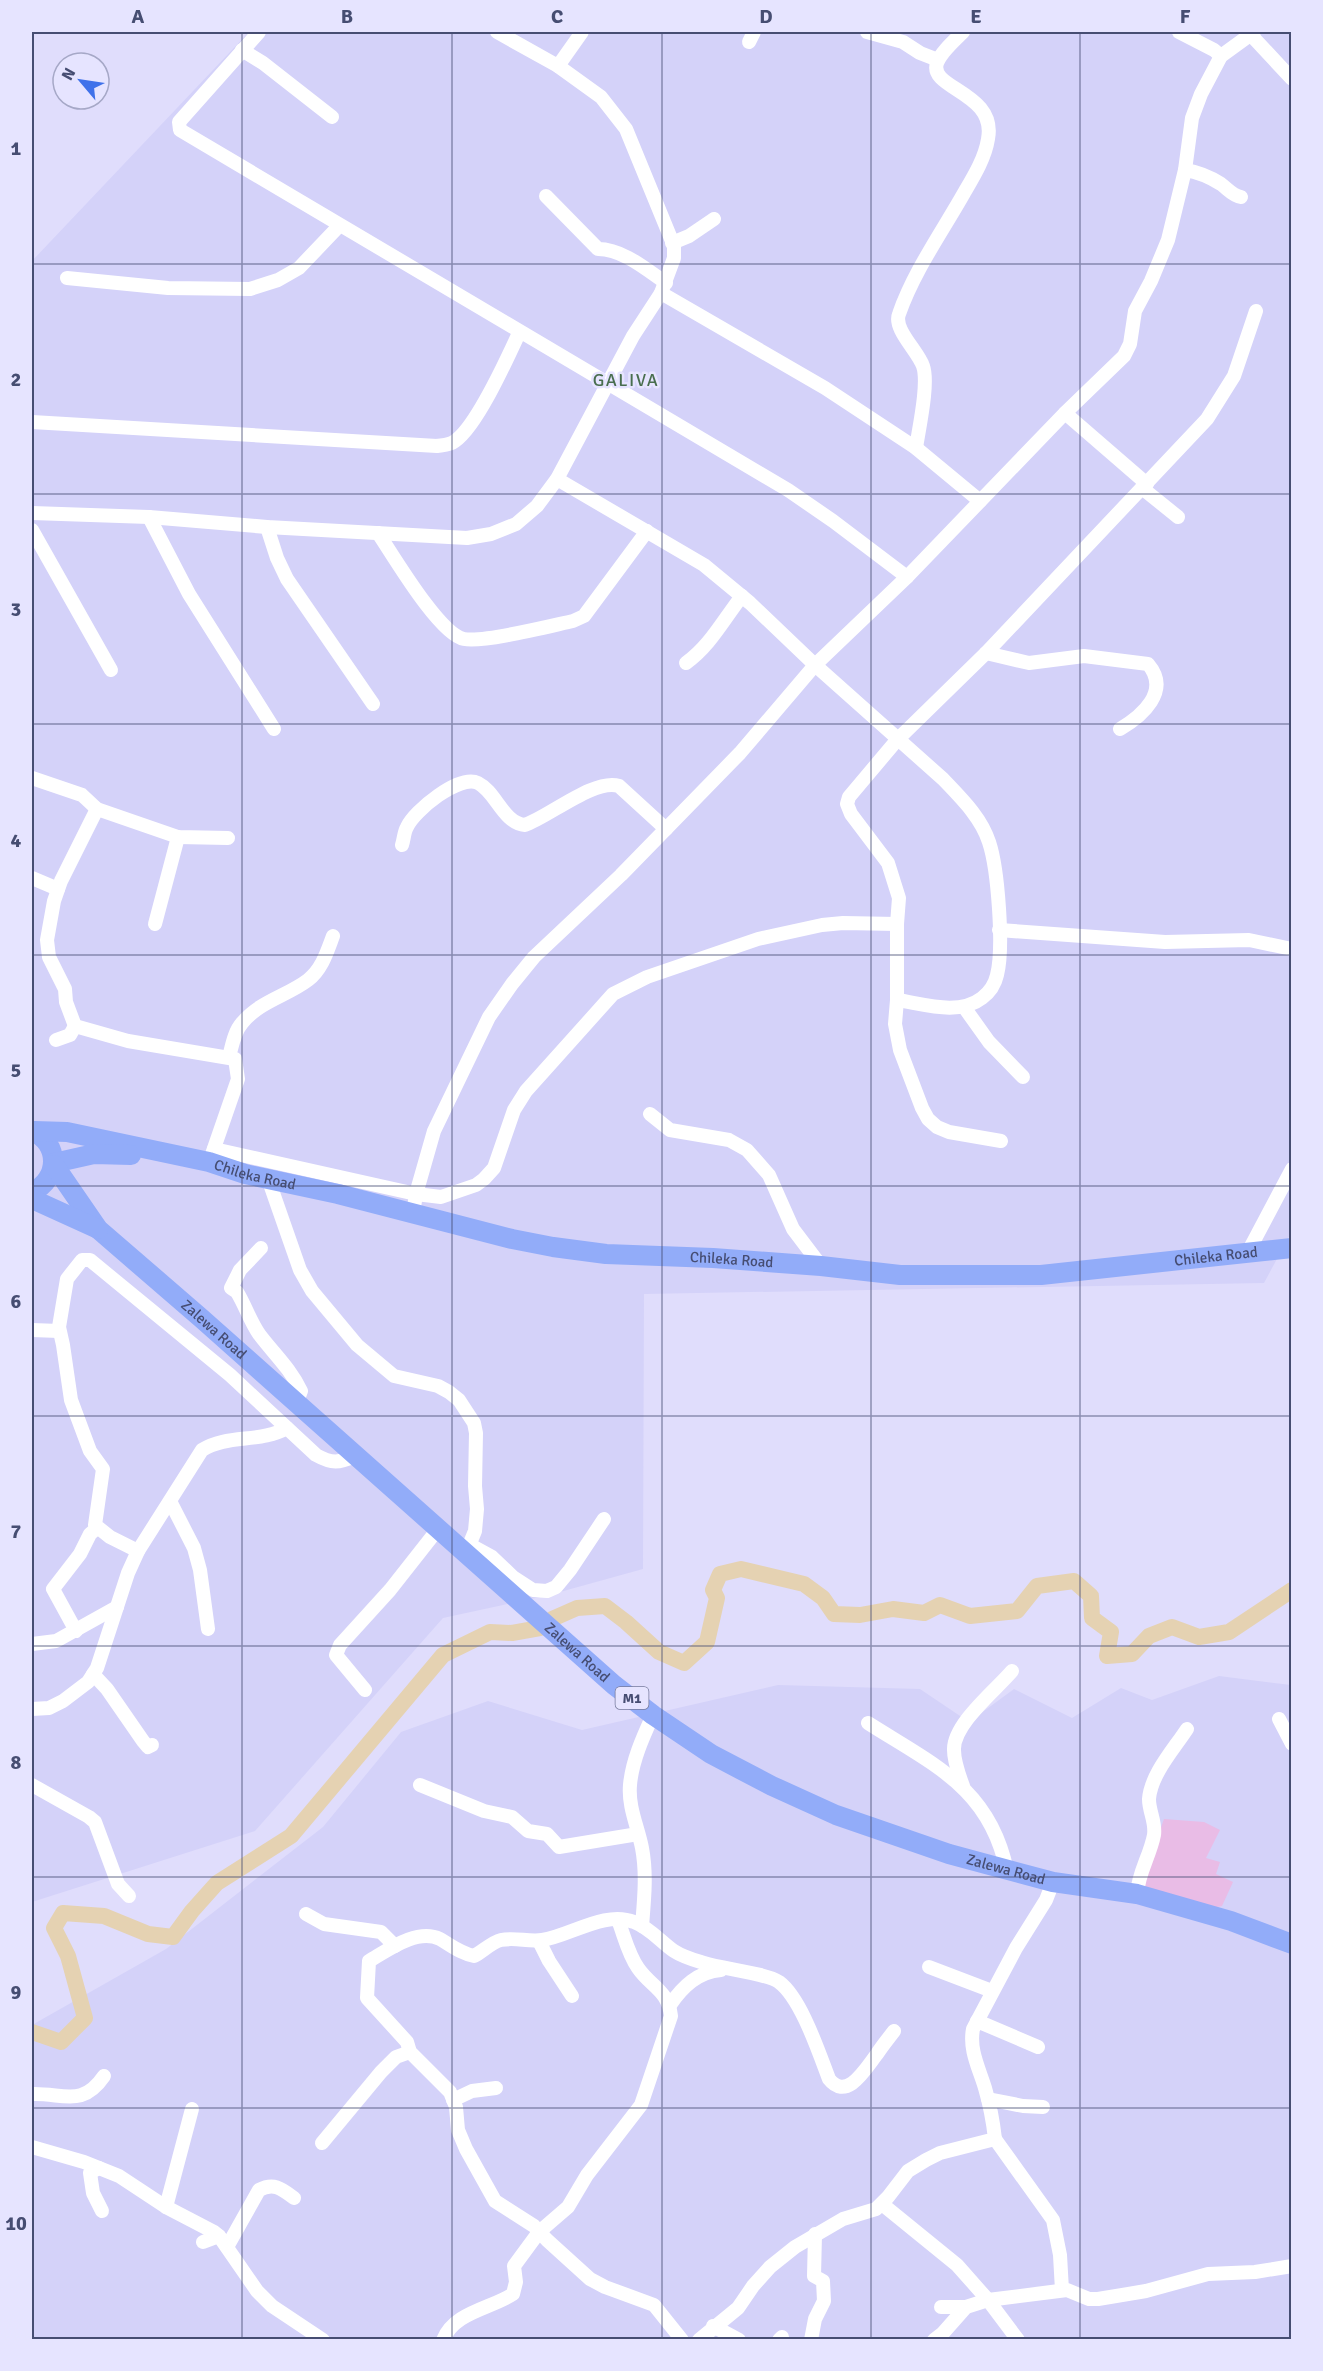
<svg xmlns="http://www.w3.org/2000/svg" width="1323" height="2371" font-family="Signika,sans-serif">
<rect width="100%" height="100%" fill="#e0ddfc"/>
<g fill="#d4d2f9">
<polygon points="249,32 1291,32 1292,1231 1264,1283 644,1294 643,1569 549,1595 443,1618 255,1831 32,1902 32,261"/>
<polygon points="1219,1676 1291,1685 1291,2339 32,2339 32,2025 166,1949 323,1827 401,1732 488,1701 582,1730 778,1685 920,1689 969,1722 1014,1689 1072,1718 1121,1688 1152,1700"/>
</g>
<polygon fill="#e9bce6" points="1164,1819 1204,1822 1220,1830 1206,1858 1220,1862 1216,1874 1233,1882 1222,1906 1212,1908 1147,1889 1142,1882"/>
<g fill="none" stroke-linecap="round" stroke-linejoin="round">
<g stroke="#e5d2b2" stroke-width="16">
<polyline points="552,1619 577,1608 605,1606 626,1622 659,1652 684,1663 707,1642 717,1598 713,1590 720,1574 741,1569 804,1584 823,1598 834,1614 860,1615 893,1609 924,1613 940,1605 970,1616 1017,1611 1037,1586 1074,1581 1091,1596 1092,1618 1111,1632 1107,1656 1132,1654 1149,1636 1172,1627 1199,1637 1229,1632 1292,1590"/>
<polyline points="32,2032 61,2042 85,2018 68,1956 54,1928 63,1913 104,1916 148,1934 173,1937 192,1911 217,1883 291,1836 443,1655 490,1632 512,1633 540,1628"/>
</g>
<g stroke="#fff" stroke-width="14">
<polyline points="259,32 179,122 180,130 788,490 833,521 907,577"/>
<polyline points="867,32 903,42 920,53 938,60"/>
<polyline points="1179,32 1214,50 1221,56"/>
<polyline points="1251,35 1292,79"/>
<polyline points="749,42 754,32"/>
<polyline points="242,50 263,63 332,117"/>
<polyline points="558,66 582,32"/>
<path d="M 1185,170 C 1198,172 1210,177 1221,184 C 1229,190 1232,195 1241,197"/>
<path d="M 546,196 L 598,249 C 623,249 647,270 666,283"/>
<polyline points="672,243 689,236 714,219"/>
<polyline points="67,278 168,288 250,289 278,280 299,268 339,226"/>
<polyline points="661,293 825,388 916,448 980,501"/>
<polyline points="1065,413 1147,484"/>
<path d="M 32,422 L 437,446 C 443,445 450,445 455,441 C 477,426 507,359 519,333"/>
<path d="M 916,448 C 919,428 929,383 923,366 C 918,351 893,329 899,314 C 914,271 942,232 964,193 C 974,176 985,158 988,139 C 997,92 928,89 937,63 C 941,52 955,40 963,32"/>
<path d="M 557,479 L 704,565 L 750,603 L 815,665 L 943,779 C 961,798 981,817 989,842 C 998,869 1004,948 997,975 C 995,984 990,992 982,998 C 959,1016 924,1004 897,1000"/>
<polyline points="1142,488 1178,517"/>
<polyline points="32,513 149,517 267,527 467,538 491,534 516,524 537,506 557,479 633,336 661,293 674,258 674,246 626,129 601,97 558,66 497,32"/>
<polyline points="149,517 189,594 274,729"/>
<polyline points="267,527 277,558 287,579 373,704"/>
<polyline points="32,530 111,670"/>
<path d="M 378,533 C 393,555 439,634 464,639 C 483,643 550,626 573,621 L 584,616 L 647,531"/>
<path d="M 986,653 L 1029,663 L 1084,656 L 1148,664 C 1171,691 1142,716 1120,729"/>
<path d="M 686,663 C 710,646 724,619 742,596"/>
<polyline points="32,778 82,795 97,809 178,837 228,838"/>
<polyline points="97,809 61,881 54,901 47,940 49,957 65,989 66,1002 75,1026 128,1041 235,1059 238,1079 211,1157"/>
<path d="M 402,845 C 404,839 404,832 407,827 C 414,811 459,774 478,783 C 496,792 503,823 525,825 C 550,816 595,778 619,786 L 666,829"/>
<polyline points="32,878 58,889"/>
<polyline points="155,924 178,837"/>
<polyline points="999,930 1165,942 1249,940 1292,949"/>
<polyline points="964,1007 989,1042 1023,1077"/>
<polyline points="56,1040 70,1035 75,1026"/>
<path d="M 229,1057 C 232,1046 234,1032 242,1023 C 260,1001 287,996 308,980 C 322,969 327,952 333,936"/>
<polyline points="650,1114 670,1130 729,1140 747,1150 769,1175 793,1229 821,1266"/>
<polyline points="1001,1141 949,1132 937,1127 928,1119 922,1108 900,1050 895,1024 897,1000 897,924 899,898 888,863 851,814 847,804 849,797 897,740 986,653 1207,419 1234,376 1256,311"/>
<polyline points="214,1149 416,1194 441,1197 476,1185 484,1179 494,1168 514,1110 526,1091 613,994 647,977 758,939 822,925 843,923 897,924"/>
<polyline points="271,1187 300,1270 312,1291 357,1345 394,1376 438,1386 449,1392 459,1400 474,1423 476,1433 475,1486 477,1509 475,1531 466,1553"/>
<polyline points="413,1214 416,1194 434,1131 489,1017 512,984 534,957 621,875 740,753 815,665 907,577 1065,413 1124,356 1130,344 1135,311 1151,281 1168,240 1185,170 1192,118 1201,94 1221,56 1254,32"/>
<path d="M 261,1248 L 240,1270 L 231,1288 L 237,1292 C 245,1305 250,1321 259,1334 C 274,1354 290,1368 301,1391 L 296,1404"/>
<polyline points="1248,1252 1292,1169"/>
<polyline points="32,1330 59,1331"/>
<polyline points="171,1503 194,1548 200,1570 208,1629"/>
<polyline points="470,1545 492,1557 513,1577 533,1590 547,1591 556,1587 570,1570 604,1519"/>
<path d="M 138,1551 L 110,1537 L 95,1525 L 103,1469 L 90,1451 L 71,1400 L 63,1345 L 59,1327 L 67,1279 L 82,1260 L 90,1260 L 230,1375 L 316,1455 C 332,1464 339,1463 355,1456"/>
<polyline points="76,1631 53,1589 80,1554 90,1534 97,1528"/>
<polyline points="32,1644 56,1641 117,1607"/>
<polyline points="93,1674 107,1689 143,1741 148,1747 152,1745"/>
<polyline points="365,1690 336,1655 340,1645 390,1590 438,1529"/>
<path d="M 32,1709 L 49,1708 L 63,1701 L 88,1682 L 97,1668 L 128,1573 L 138,1551 L 202,1450 C 227,1434 261,1443 287,1428"/>
<polyline points="1279,1719 1292,1744"/>
<path d="M 868,1723 C 934,1765 990,1788 1007,1871"/>
<polyline points="32,1785 89,1817 95,1822 118,1884 129,1896"/>
<polyline points="420,1785 484,1811 512,1817 528,1831 547,1834 559,1847 638,1834"/>
<path d="M 963,1786 C 959,1775 954,1762 954,1750 C 953,1724 996,1690 1012,1671"/>
<path d="M 1137,1894 C 1138,1873 1150,1856 1154,1835 C 1156,1822 1149,1812 1149,1799 C 1151,1774 1174,1749 1187,1729"/>
<polyline points="306,1914 324,1924 381,1932 395,1946"/>
<path d="M 642,1926 C 644,1901 647,1874 642,1848 C 638,1827 628,1807 630,1785 C 632,1761 643,1737 653,1715"/>
<polyline points="539,1941 549,1961 572,1996"/>
<polyline points="929,1967 992,1991"/>
<path d="M 670,2005 C 683,1986 698,1972 721,1970"/>
<polyline points="977,2021 1038,2047"/>
<path d="M 32,2094 C 64,2093 82,2108 104,2076"/>
<polyline points="988,2099 1023,2106 1043,2107"/>
<polyline points="453,2100 472,2091 496,2088"/>
<polyline points="995,2139 1053,2220 1060,2255 1062,2290"/>
<polyline points="322,2143 381,2072 396,2057 410,2052"/>
<polyline points="32,2147 84,2162 119,2176 166,2207 214,2232 219,2236 257,2291 272,2306 323,2340"/>
<polyline points="99,2168 90,2173 93,2193 102,2211"/>
<polyline points="882,2204 957,2265 988,2300 1018,2340"/>
<polyline points="166,2207 192,2109"/>
<polyline points="203,2242 219,2236"/>
<path d="M 227,2247 L 259,2190 C 274,2182 282,2189 294,2198"/>
<polyline points="941,2307 966,2307"/>
<polyline points="713,2326 739,2340"/>
<path d="M 443,2340 C 454,2312 490,2309 513,2294 L 516,2282 L 514,2266 L 539,2232 L 568,2207 L 587,2175 L 641,2105 L 671,2016 C 668,1990 651,1987 638,1968 C 628,1954 624,1935 618,1920"/>
<path d="M 682,2340 L 654,2305 L 605,2287 L 590,2279 L 547,2240 L 534,2226 L 495,2201 L 466,2149 L 458,2130 L 456,2107 L 450,2092 L 410,2052 L 407,2042 L 367,1998 L 369,1961 C 388,1950 417,1928 440,1939 C 452,1946 460,1953 474,1956 C 482,1952 492,1942 501,1940 C 515,1937 528,1942 542,1940 C 570,1936 605,1910 634,1922 C 650,1928 661,1942 674,1951 C 683,1957 694,1960 704,1963 C 723,1969 766,1973 779,1982 C 801,1998 819,2053 829,2079 C 847,2102 866,2068 877,2054 C 882,2046 888,2039 894,2031"/>
<path d="M 699,2340 L 738,2308 L 753,2286 L 770,2267 L 795,2247 L 843,2219 L 876,2209 L 888,2197 L 908,2171 L 926,2160 L 940,2153 L 995,2139 C 993,2121 990,2105 985,2088 C 979,2068 969,2050 973,2029 L 1016,1948 L 1046,1900 L 1053,1882"/>
<polyline points="779,2340 782,2337"/>
<polyline points="811,2340 815,2319 824,2301 823,2281 814,2276 815,2234"/>
<polyline points="934,2340 943,2333 966,2307 988,2300 1067,2290 1089,2299 1098,2299 1146,2291 1208,2274 1255,2272 1292,2266"/>
</g>
<g stroke="#92acf9" stroke-width="20">
<path d="M 32,1131 C 60,1143 60,1179 32,1192"/>
<path id="s1" d="M 34,1131 L 67,1132 L 209,1162 L 245,1174 L 338,1194 L 512,1239 L 553,1247 L 606,1254 L 713,1258 L 821,1266 L 900,1275 L 1041,1275 L 1292,1248"/>
<polyline points="54,1163 94,1154 131,1155"/>
<path id="s2" d="M 54,1165 L 98,1229 L 201,1318 L 614,1685 L 653,1715 L 711,1754 L 772,1786 L 836,1815 L 949,1854 L 1053,1882 L 1137,1894 L 1231,1921 L 1292,1944"/>
<polyline points="32,1199 98,1229"/>
</g>
</g>
<path fill="none" stroke="#464d72" stroke-width="1.5" stroke-opacity="0.55" d="M 242,32 L 242,2340M 452,32 L 452,2340M 662,32 L 662,2340M 871,32 L 871,2340M 1080,32 L 1080,2340M 32,264 L 1292,264M 32,494 L 1292,494M 32,724 L 1292,724M 32,955 L 1292,955M 32,1186 L 1292,1186M 32,1416 L 1292,1416M 32,1646 L 1292,1646M 32,1877 L 1292,1877M 32,2108 L 1292,2108"/>
<g text-anchor="middle" dominant-baseline="central" stroke-width="5" stroke-linejoin="round" paint-order="stroke">
<rect fill="#e6e4ff" stroke="#767a9c" stroke-width="1.5" x="615.5" y="1687" width="33" height="22" rx="4.5"/>
<g font-size="14" font-weight="bold" fill="#464d72">
<text x="632" y="1698">M1</text>
</g>
<g font-size="15" fill="#464d72" stroke="#e6e4ff">
<text stroke="none"><textPath href="#s1" startOffset="226">Chileka Road</textPath></text>
<text stroke="none"><textPath href="#s1" startOffset="1198">Chileka Road</textPath></text>
<text stroke="none"><textPath href="#s1" startOffset="712">Chileka Road</textPath></text>
<text stroke="none"><textPath href="#s2" startOffset="231">Zalewa Road</textPath></text>
<text stroke="none"><textPath href="#s2" startOffset="717">Zalewa Road</textPath></text>
<text stroke="none"><textPath href="#s2" startOffset="1203">Zalewa Road</textPath></text>
</g>
<g font-size="18" letter-spacing="1.5" fill="#496e4f" stroke="#e6e4ff">
<text x="626" y="380">GALIVA</text>
</g>
</g>
<rect width="1323" height="2371" fill="none" stroke="#e6e4ff" stroke-width="66"/>
<g transform="translate(81 81) rotate(299)"><circle r="28" fill="#e6e4ff" stroke="#a6a8c7" stroke-width="1.5"/>
<path d="M0-4.5L10 22L0 15L-10 22Z" fill="#3f71ea"/>
<text y="-9" font-size="16" font-weight="bold" text-anchor="middle" fill="#464d72">N</text>
</g>
<rect x="33" y="33" width="1257" height="2305" fill="none" stroke="#464d72" stroke-width="2"/>
<g font-size="20" text-anchor="middle" font-weight="bold" fill="#464d72">
<text x="138" y="23">A</text>
<text x="347" y="23">B</text>
<text x="557" y="23">C</text>
<text x="766" y="23">D</text>
<text x="976" y="23">E</text>
<text x="1185" y="23">F</text>
<text x="16" y="155">1</text>
<text x="16" y="386">2</text>
<text x="16" y="616">3</text>
<text x="16" y="847">4</text>
<text x="16" y="1077">5</text>
<text x="16" y="1308">6</text>
<text x="16" y="1538">7</text>
<text x="16" y="1769">8</text>
<text x="16" y="1999">9</text>
<text x="16" y="2230">10</text>
</g>
</svg>
